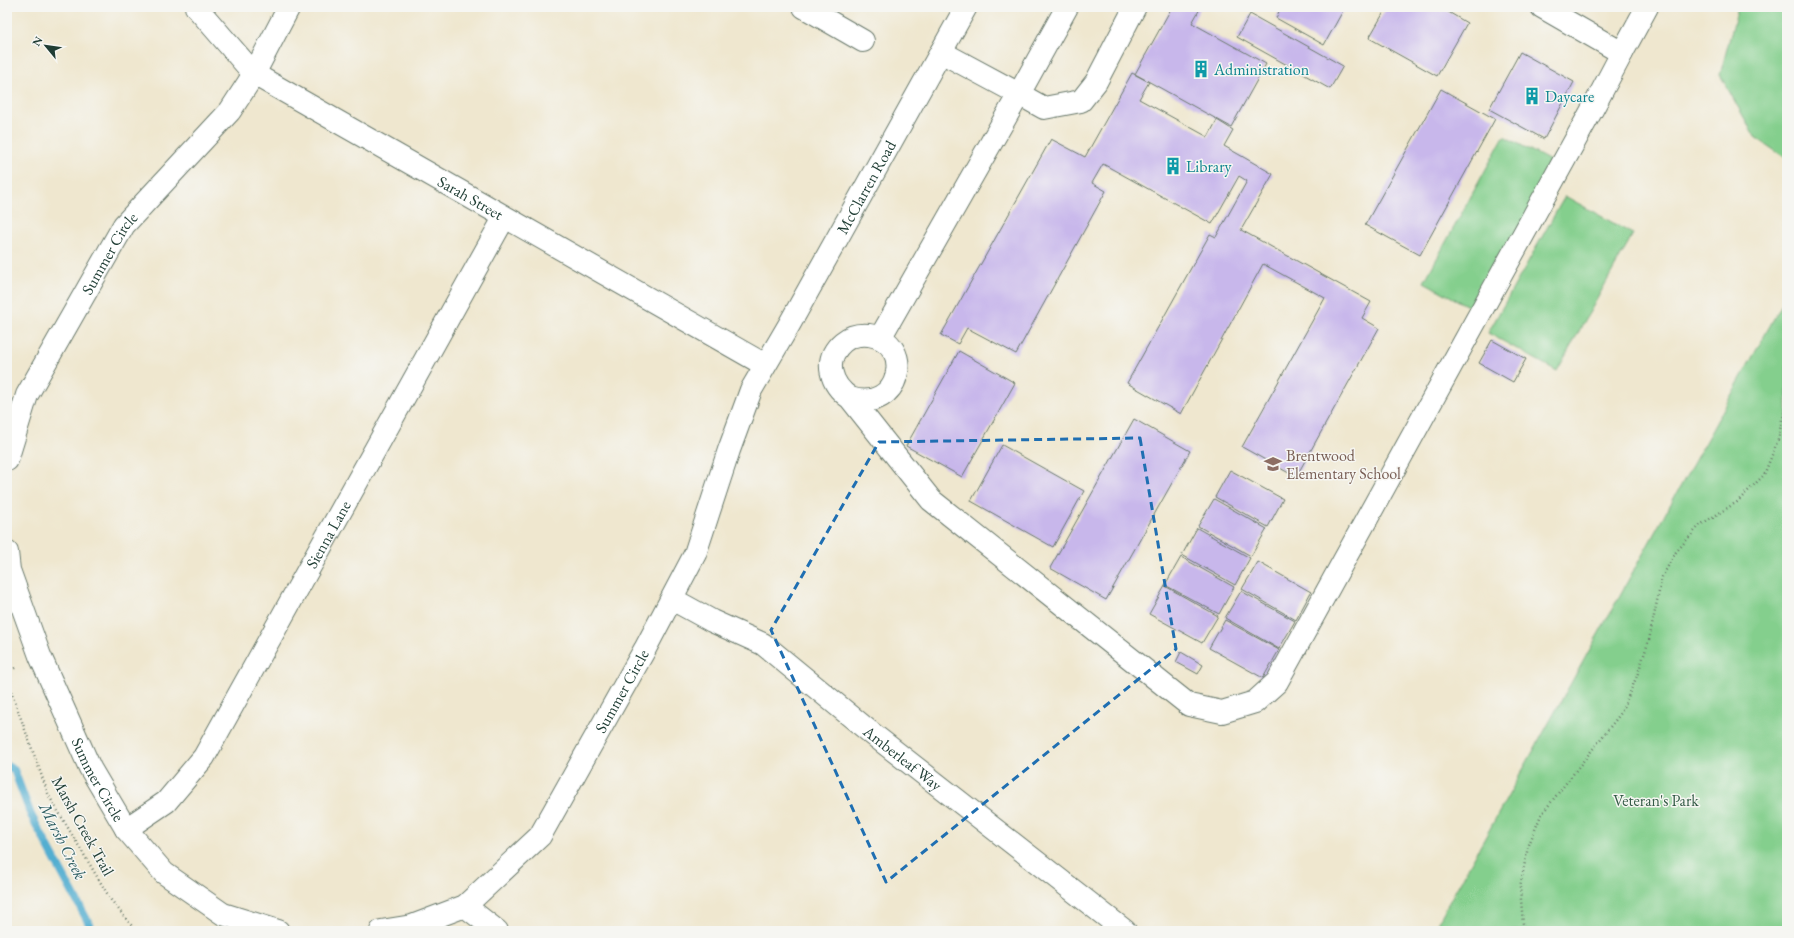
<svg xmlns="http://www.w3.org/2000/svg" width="1794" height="938" font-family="'EB Garamond',serif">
<rect width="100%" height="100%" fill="#f6f6f2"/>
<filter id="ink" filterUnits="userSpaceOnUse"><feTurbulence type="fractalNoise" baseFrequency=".025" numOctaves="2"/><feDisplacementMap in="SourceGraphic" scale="8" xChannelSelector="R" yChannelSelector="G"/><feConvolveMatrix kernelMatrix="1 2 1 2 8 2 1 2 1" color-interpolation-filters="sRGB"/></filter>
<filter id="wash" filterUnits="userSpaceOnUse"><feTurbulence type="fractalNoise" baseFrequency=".012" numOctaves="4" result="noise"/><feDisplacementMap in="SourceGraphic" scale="16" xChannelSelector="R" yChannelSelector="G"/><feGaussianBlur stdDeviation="0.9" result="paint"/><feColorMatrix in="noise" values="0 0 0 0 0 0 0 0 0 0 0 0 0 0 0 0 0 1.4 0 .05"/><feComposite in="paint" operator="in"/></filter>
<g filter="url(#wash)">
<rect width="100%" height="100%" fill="#efe7cf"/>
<g fill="#84cf8d" stroke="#528660">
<polygon points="1738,7 1787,7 1787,159 1755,137 1720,75"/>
<polygon points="1504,136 1556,164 1475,310 1424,282"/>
<polygon points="1565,196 1633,234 1557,371 1488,333"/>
<polygon points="1787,295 1787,931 1433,931"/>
</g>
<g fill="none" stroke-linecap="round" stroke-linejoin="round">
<polyline stroke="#52aed0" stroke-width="8" points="7,766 14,770 31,815 93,931"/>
</g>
<g id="blocks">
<g fill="#c8b7eb">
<polygon points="1172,7 1201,7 1192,23 1266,64 1231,127 1135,74"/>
<polygon points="1281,7 1345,7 1324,45 1276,18"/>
<polygon points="1387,7 1440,7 1467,23 1437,76 1369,38"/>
<polygon points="1250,14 1343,66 1330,89 1237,37"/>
<polygon points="1520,52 1574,82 1544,139 1489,109"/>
<polygon points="1132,73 1149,82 1139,99 1208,137 1217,120 1233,130 1224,146 1273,174 1241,230 1371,302 1362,318 1379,328 1296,477 1242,447 1325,298 1263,264 1181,414 1127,383 1210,234 1216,237 1247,181 1239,176 1212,224 1103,164 1092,183 1106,191 1016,354 967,328 958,344 941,335 1051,139 1085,157"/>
<polygon points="1441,89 1495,119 1420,255 1365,225"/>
<polygon points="1492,340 1526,359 1513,382 1479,363"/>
<polygon points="959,351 1015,383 962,477 906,446"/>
<polygon points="1134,419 1190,451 1106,600 1050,568"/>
<polygon points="1002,445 1084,491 1053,547 971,501"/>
<polygon points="1230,470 1283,499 1268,527 1215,497"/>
<polygon points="1214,499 1267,529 1251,556 1198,526"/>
<polygon points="1197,528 1250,558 1235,585 1182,555"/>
<polygon points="1181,557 1234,587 1219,614 1165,585"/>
<polygon points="1258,562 1311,592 1296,620 1242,589"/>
<polygon points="1165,586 1218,616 1202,643 1149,614"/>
<polygon points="1241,591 1295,621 1279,649 1225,618"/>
<polygon points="1225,620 1279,650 1263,678 1209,648"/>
<polygon points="1181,652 1203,665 1198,674 1176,662"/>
</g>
</g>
</g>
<g filter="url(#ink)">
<use href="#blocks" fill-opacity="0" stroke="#68786a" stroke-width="1"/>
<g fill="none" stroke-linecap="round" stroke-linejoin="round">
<g stroke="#68786a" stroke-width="24">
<g id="minor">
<path id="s1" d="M 196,7 L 254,74 L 765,365"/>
<polyline points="804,7 863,41"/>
<polyline points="1067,7 1019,94 1044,108 1081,101 1096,82 1135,7"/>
<polyline points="1542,7 1622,53 1647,7"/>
<polyline points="880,338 1019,94 941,52"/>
<path d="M 850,398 C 900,415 917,342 869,335 C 859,334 850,336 843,342 C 822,360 831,385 850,398 L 931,500 L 1189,705 L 1222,712 L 1255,702 L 1277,682 L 1593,108 L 1622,53"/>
<path id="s2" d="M 7,460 L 27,395 L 124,225 L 230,111 L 254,74 L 289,7"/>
<path id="s3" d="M 7,552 L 9,570 L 40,656 L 90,768 L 126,829 L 164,873 L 223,914 L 278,931"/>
<path id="s4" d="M 672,599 L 712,621 L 763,644 L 870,732 L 1125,931"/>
<path id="s5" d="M 126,829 L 166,802 L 204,757 L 504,218"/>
<polyline points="465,906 497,931"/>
<path id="s6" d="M 381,931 L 412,926 L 465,906 L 540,836 L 645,649 L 695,554 L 729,450 L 751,390 L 789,325 L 966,7"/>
</g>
</g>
<g stroke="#68786a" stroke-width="2.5" stroke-dasharray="1 3" stroke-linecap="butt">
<polyline points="7,672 17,667"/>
<polyline points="7,680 49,796 111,900 136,931"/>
<polyline points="1526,931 1523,924 1520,887 1528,847 1541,815 1621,713 1637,676 1649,640 1662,577 1676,552 1700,525 1737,502 1764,475 1778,440 1782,419 1787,410"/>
</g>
<use href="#minor" stroke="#fff" stroke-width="22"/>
</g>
</g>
<path fill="none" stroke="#1f6fb2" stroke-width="3" stroke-dasharray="8 5" stroke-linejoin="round" d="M 1140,438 L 1176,649 L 886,882 L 771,630 L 879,442 Z"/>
<defs>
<g id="building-bare" transform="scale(1.38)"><path d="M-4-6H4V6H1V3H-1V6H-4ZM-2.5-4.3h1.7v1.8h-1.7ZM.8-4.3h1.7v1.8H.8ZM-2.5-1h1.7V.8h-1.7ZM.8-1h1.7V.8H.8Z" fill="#0f9aa8" stroke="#f6f6f2" stroke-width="2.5" paint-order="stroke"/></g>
<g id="school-bare" transform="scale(1.38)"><path d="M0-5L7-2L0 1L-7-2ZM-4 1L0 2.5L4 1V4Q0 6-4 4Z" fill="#8d6e63" stroke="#f6f6f2" stroke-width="2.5" paint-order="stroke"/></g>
</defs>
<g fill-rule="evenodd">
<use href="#building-bare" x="1201" y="69"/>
<use href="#building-bare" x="1532" y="96"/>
<use href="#building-bare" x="1173" y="166"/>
<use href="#school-bare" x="1273" y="464"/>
</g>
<g text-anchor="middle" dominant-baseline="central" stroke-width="3" stroke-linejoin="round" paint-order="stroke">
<g font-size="16" fill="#0d838f" stroke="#f6f6f2" text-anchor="start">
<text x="1214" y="69">Administration</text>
<text x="1545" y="96">Daycare</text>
<text x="1186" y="166">Library</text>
</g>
<g font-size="16" fill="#1f3d34" stroke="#f6f6f2">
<text stroke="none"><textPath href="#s6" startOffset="919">McClarren Road</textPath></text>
<text stroke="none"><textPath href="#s1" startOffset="338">Sarah Street</textPath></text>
<text stroke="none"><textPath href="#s2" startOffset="232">Summer Circle</textPath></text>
<text stroke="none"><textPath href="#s5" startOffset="362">Sienna Lane</textPath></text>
<text stroke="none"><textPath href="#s6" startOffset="357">Summer Circle</textPath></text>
<text stroke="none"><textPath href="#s4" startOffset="282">Amberleaf Way</textPath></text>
<text stroke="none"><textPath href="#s3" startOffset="246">Summer Circle</textPath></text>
<text transform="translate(83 826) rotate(61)">Marsh Creek Trail</text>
</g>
<g font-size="16" fill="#785e54" stroke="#f6f6f2" text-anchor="start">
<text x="1286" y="455">Brentwood<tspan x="1286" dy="18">Elementary School</tspan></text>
</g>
<g font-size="16" fill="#335a46" stroke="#f6f6f2">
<text x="1656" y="800">Veteran's Park</text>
</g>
<g font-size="17" font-style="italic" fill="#2e5f63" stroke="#f6f6f2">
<text transform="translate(63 841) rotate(63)">Marsh Creek</text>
</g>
</g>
<rect width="1794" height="938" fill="none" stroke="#f6f6f2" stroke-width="24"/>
<g transform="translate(46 46) rotate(299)" stroke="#f6f6f2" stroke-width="3" paint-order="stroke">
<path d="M0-3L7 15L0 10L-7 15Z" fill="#1f3d34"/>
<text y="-6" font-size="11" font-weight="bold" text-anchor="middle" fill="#1f3d34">N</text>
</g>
</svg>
